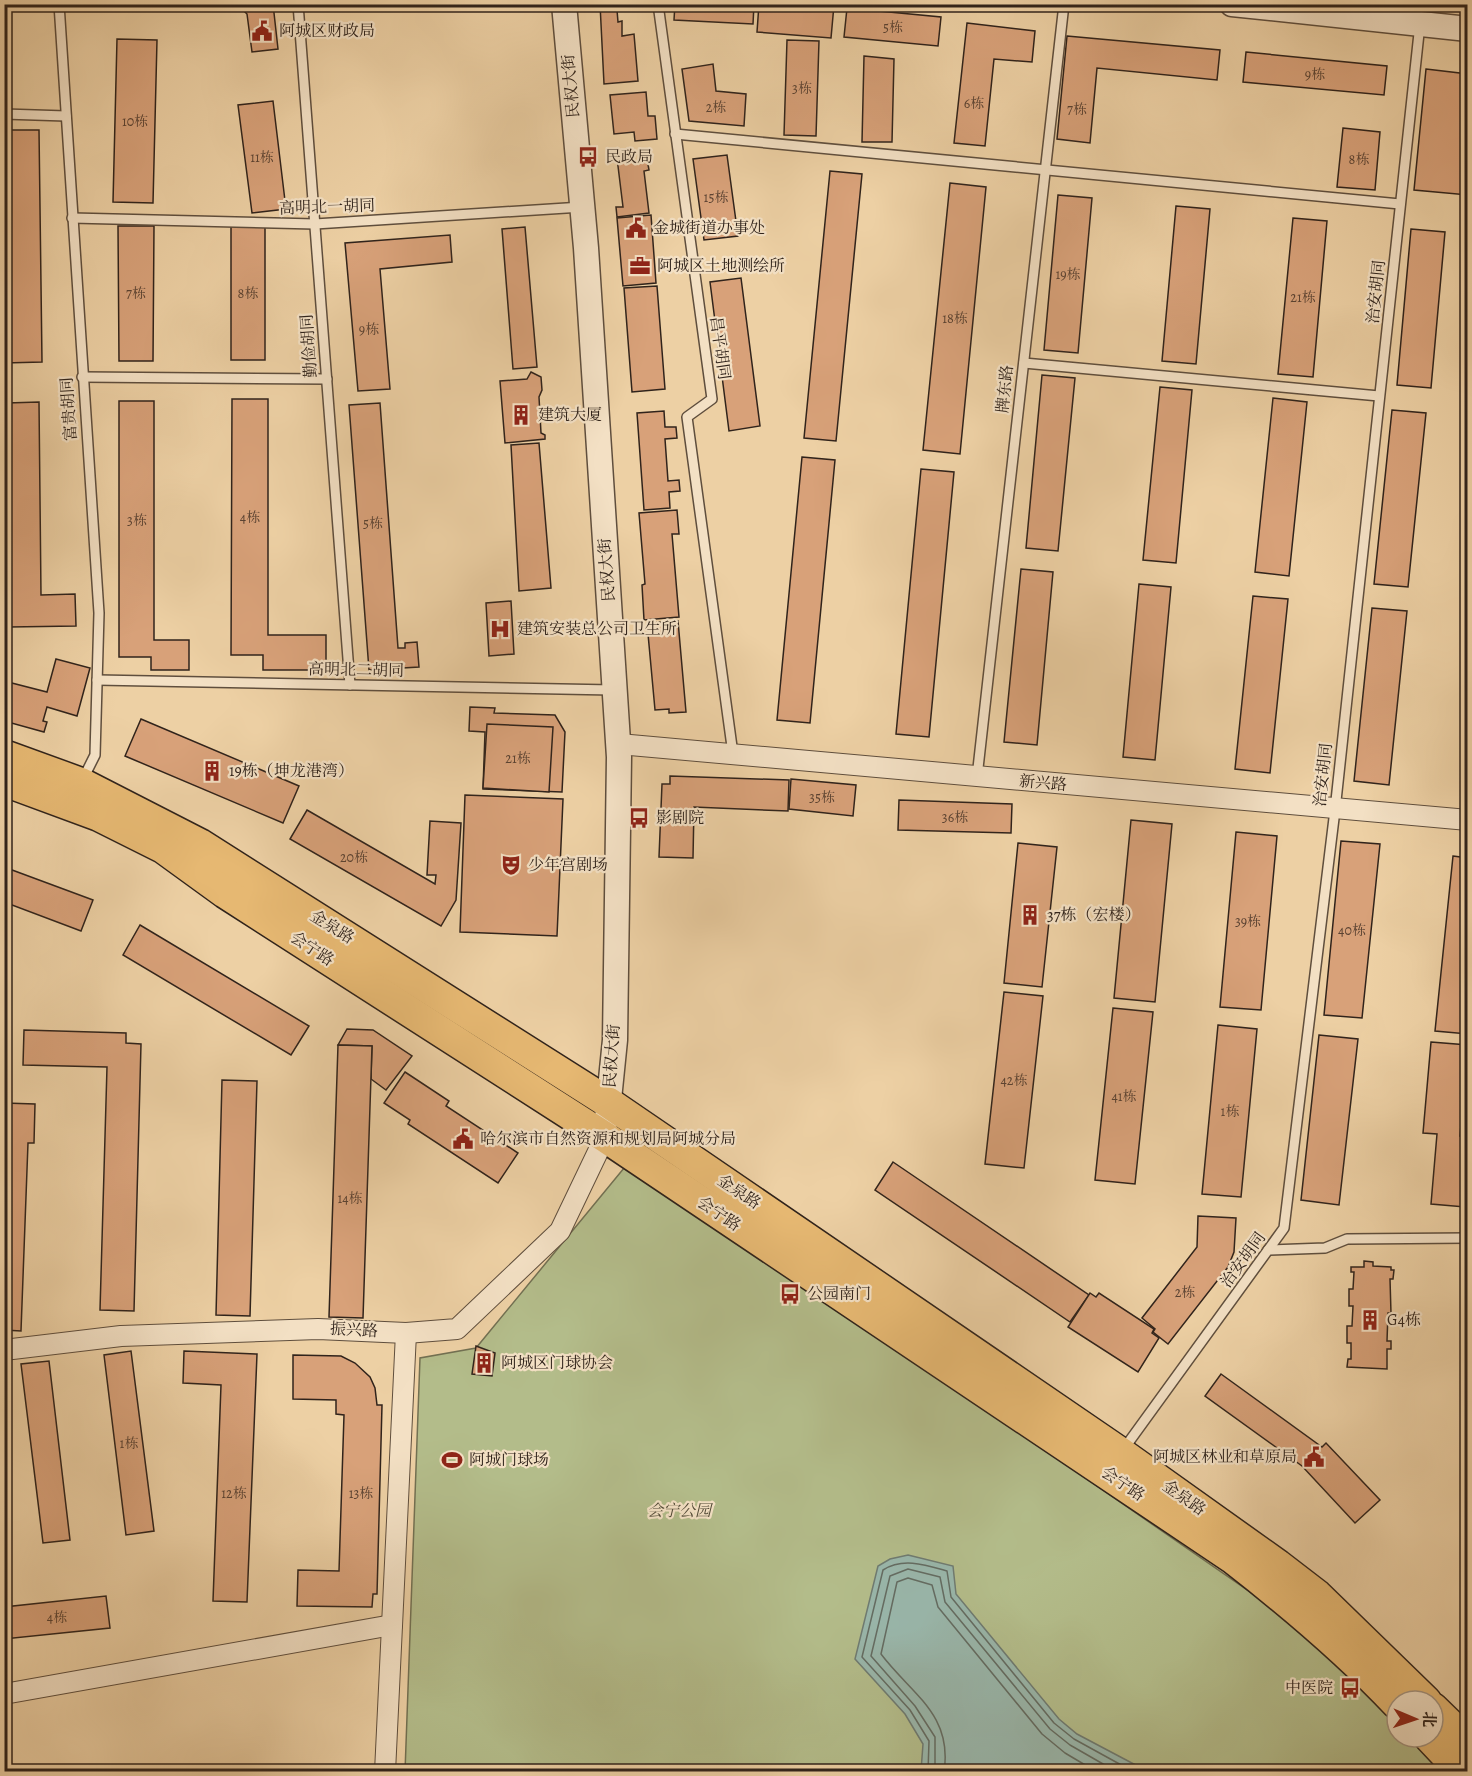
<svg xmlns="http://www.w3.org/2000/svg" width="1472" height="1776" font-family="Alegreya,'Noto Serif SC',serif">
<rect width="100%" height="100%" fill="#edd0a4"/>
<filter id="stains"><feTurbulence type="fractalNoise" baseFrequency=".00333" numOctaves="4"/><feColorMatrix values="0 0 0 0 .2 0 0 0 0 .09 0 0 0 0 .02 0 0 0 .5 -.17"/></filter>
<radialGradient id="worn" r=".72"><stop offset=".6" stop-color="#630" stop-opacity="0"/><stop offset="1" stop-color="#630" stop-opacity=".3"/></radialGradient>
<polygon fill="#b3bc8a" stroke="#727052" stroke-width="1.5" points="629,1162 1305,1630 1397,1719 1397,1737 1415,1737 1451,1772 405,1772 420,1358 476,1348"/>
<polygon fill="#99b6aa" stroke="#6f7b71" stroke-width="1.5" points="908,1555 953,1566 956,1594 1059,1719 1077,1734 1147,1771 921,1771 923,1744 905,1714 855,1659 878,1566 890,1559"/>
<g fill="none" stroke-linecap="round" stroke-linejoin="round">
<g stroke="#646c62" stroke-width="1.5">
<path d="M 928,1772 L 929,1741 L 910,1710 L 862,1657 L 883,1570 C 903,1557 926,1565 947,1571 L 951,1597 L 1054,1723 L 1074,1739 L 1134,1772"/>
<polyline points="935,1772 935,1737 915,1706 871,1656 890,1576 908,1569 940,1577 945,1602 1050,1729 1070,1745 1117,1772"/>
<path d="M 944,1772 C 953,1714 911,1694 881,1654 L 897,1582 L 908,1578 L 932,1585 L 938,1607 L 1042,1734 L 1065,1753 L 1097,1772"/>
</g>
</g>
<g fill="#d8a179" stroke="#30231b" stroke-width="1.5">
<polygon points="237,4 273,4 278,49 252,52 247,14"/>
<polygon points="600,4 637,4 638,10 617,10 618,22 622,21 622,36 634,34 638,81 604,84"/>
<polygon points="675,4 754,4 753,24 674,20"/>
<polygon points="759,4 834,5 831,38 757,32"/>
<polygon points="847,8 941,17 938,46 844,37"/>
<polygon points="967,23 1035,31 1032,62 994,59 985,146 954,143"/>
<polygon points="1067,36 1220,50 1217,80 1097,68 1090,143 1057,139"/>
<polygon points="117,39 157,40 153,203 113,202"/>
<polygon points="787,40 819,41 816,136 784,135"/>
<polygon points="1246,52 1387,66 1384,95 1243,82"/>
<polygon points="864,56 894,59 892,142 862,142"/>
<polygon points="713,64 716,91 746,94 744,126 689,121 682,69"/>
<polygon points="1426,69 1468,74 1468,195 1414,190"/>
<polygon points="646,92 648,116 655,116 657,139 635,141 634,132 614,134 610,95"/>
<polygon points="273,101 286,209 252,213 238,105"/>
<polygon points="1343,128 1380,132 1375,190 1337,187"/>
<polygon points="4,130 39,130 42,362 4,363 4,333 7,333"/>
<polygon points="727,155 738,236 704,240 693,159"/>
<polygon points="628,157 629,162 647,159 649,170 644,171 649,213 617,217 616,207 623,207 617,158"/>
<polygon points="830,171 862,174 836,441 804,438"/>
<polygon points="950,183 986,187 960,454 923,450"/>
<polygon points="1058,195 1092,198 1078,353 1044,350"/>
<polygon points="1176,206 1210,209 1196,364 1162,361"/>
<polygon points="651,215 656,283 623,286 617,218"/>
<polygon points="1293,218 1327,221 1313,377 1278,374"/>
<polygon points="118,226 154,226 153,361 119,361"/>
<rect x="231" y="226" width="34" height="134"/>
<polygon points="525,227 537,367 513,369 502,229"/>
<polygon points="1411,229 1445,232 1431,388 1397,385"/>
<polygon points="450,235 452,262 380,269 390,389 358,391 345,243"/>
<polygon points="741,278 760,426 729,431 710,282"/>
<polygon points="657,286 665,389 632,392 624,288"/>
<polygon points="531,372 541,377 542,390 539,397 541,433 545,435 545,439 505,443 500,381 527,379"/>
<polygon points="1042,375 1075,378 1058,551 1026,548"/>
<polygon points="1160,387 1192,390 1176,563 1143,560"/>
<polygon points="1273,398 1307,402 1289,576 1255,572"/>
<polygon points="232,399 268,399 268,635 326,635 326,670 263,670 263,655 231,655"/>
<polygon points="119,401 154,401 154,640 189,640 189,670 151,670 151,657 119,657"/>
<polygon points="39,402 41,595 75,594 76,626 9,627 7,403"/>
<polygon points="380,403 398,648 405,648 405,643 417,642 419,667 369,670 349,405"/>
<polygon points="1392,410 1426,413 1408,587 1374,584"/>
<polygon points="664,411 665,427 676,427 677,438 665,439 668,481 679,480 680,491 669,492 670,508 644,510 637,413"/>
<polygon points="539,443 551,588 519,591 511,445"/>
<polygon points="802,457 835,460 810,723 777,720"/>
<polygon points="921,469 954,472 929,737 896,734"/>
<polygon points="677,510 679,534 672,534 679,617 644,620 642,585 645,584 639,513"/>
<polygon points="1021,569 1053,572 1037,745 1004,742"/>
<polygon points="1139,584 1171,587 1155,760 1123,757"/>
<polygon points="1253,596 1288,599 1270,773 1235,769"/>
<polygon points="511,601 514,654 489,656 486,603"/>
<polygon points="1372,608 1407,611 1389,785 1354,781"/>
<polygon points="678,621 686,712 669,713 669,709 655,710 647,623"/>
<polygon points="56,659 90,668 77,716 47,707 43,721 47,722 44,732 4,721 4,681 47,692"/>
<polygon points="470,707 495,708 494,713 555,715 565,732 562,792 483,789 485,732 469,731"/>
<polygon points="141,719 299,786 283,823 125,756"/>
<polygon points="487,724 553,727 549,792 483,788"/>
<polygon points="670,776 789,780 788,811 694,807 693,858 659,857 662,784 670,784"/>
<polygon points="791,779 856,785 853,816 789,809"/>
<polygon points="465,795 563,799 557,936 460,932"/>
<polygon points="899,800 1012,804 1011,833 898,830"/>
<polygon points="307,810 435,884 436,875 427,875 430,821 461,823 456,900 441,926 290,839"/>
<polygon points="1131,820 1172,824 1155,1002 1114,998"/>
<polygon points="1236,832 1277,836 1261,1010 1220,1007"/>
<polygon points="1341,841 1380,844 1362,1018 1324,1015"/>
<polygon points="1018,843 1057,847 1042,987 1004,983"/>
<polygon points="1453,856 1468,858 1468,1034 1435,1031"/>
<polygon points="4,867 93,900 81,931 4,902"/>
<polygon points="140,925 309,1026 291,1055 123,955"/>
<polygon points="1004,992 1043,996 1024,1168 985,1164"/>
<polygon points="1113,1008 1153,1012 1135,1184 1095,1180"/>
<polygon points="1218,1025 1257,1029 1241,1197 1202,1194"/>
<polygon points="347,1029 373,1030 412,1056 386,1090 371,1079 372,1046 338,1045"/>
<polygon points="24,1030 126,1033 126,1043 141,1044 134,1311 100,1310 107,1067 23,1065"/>
<rect x="4" y="1033" width="2" height="33"/>
<polygon points="1319,1035 1358,1039 1339,1205 1301,1200"/>
<polygon points="1431,1042 1468,1045 1460,1136 1468,1137 1465,1207 1431,1204 1437,1134 1423,1133"/>
<polygon points="338,1045 372,1046 363,1318 329,1317"/>
<polygon points="405,1072 449,1101 446,1106 518,1153 498,1183 408,1124 410,1120 384,1103"/>
<polygon points="222,1080 257,1081 250,1316 216,1315"/>
<polygon points="4,1103 35,1104 34,1143 28,1143 21,1331 4,1330"/>
<polygon points="893,1162 1089,1295 1070,1322 875,1190"/>
<polygon points="1198,1216 1236,1218 1234,1252 1228,1267 1168,1344 1153,1332 1155,1329 1142,1318 1197,1247"/>
<polygon points="1364,1261 1373,1262 1373,1266 1391,1267 1391,1270 1394,1270 1393,1279 1390,1279 1391,1313 1388,1313 1387,1341 1391,1341 1391,1349 1387,1349 1387,1369 1347,1367 1348,1359 1351,1359 1351,1343 1347,1343 1347,1326 1352,1326 1353,1306 1349,1306 1349,1289 1353,1289 1354,1272 1351,1272 1351,1267 1364,1267"/>
<polygon points="1090,1293 1096,1297 1099,1293 1154,1329 1152,1333 1159,1338 1138,1372 1068,1327"/>
<polygon points="476,1346 495,1353 492,1376 472,1374"/>
<polygon points="131,1351 154,1531 126,1535 104,1355"/>
<polygon points="184,1351 257,1354 247,1602 213,1601 221,1385 183,1383"/>
<polygon points="293,1355 341,1356 355,1363 370,1377 375,1388 377,1405 382,1405 377,1594 373,1594 372,1607 297,1606 298,1570 339,1571 344,1415 336,1414 336,1400 293,1399"/>
<polygon points="49,1361 70,1540 43,1543 21,1364"/>
<polygon points="1221,1374 1322,1447 1326,1443 1380,1500 1355,1523 1302,1466 1205,1396"/>
<polygon points="106,1596 110,1628 4,1639 4,1607"/>
</g>
<g fill="none" stroke-linecap="round" stroke-linejoin="round">
<g stroke="#5f4e3d" stroke-width="12">
<g id="service">
<polyline points="59,4 99,613 95,755 82,781"/>
<polyline points="298,4 350,685"/>
<polyline points="658,4 712,399 687,417 733,754"/>
<polyline points="4,114 66,116"/>
<polyline points="675,134 1400,204"/>
<polyline points="72,218 315,224 582,207"/>
<polyline points="1024,363 1379,396"/>
<polyline points="82,377 327,379"/>
<polyline points="97,680 613,690"/>
<polyline points="977,777 1064,4"/>
<polyline points="1268,1250 1325,1248 1347,1239 1468,1238"/>
<polyline points="1123,1450 1284,1228 1335,810 1420,24"/>
</g>
</g>
<g stroke="#5f4e3d" stroke-width="22">
<g id="minor">
<polyline points="619,744 1468,820"/>
<polyline points="4,1350 121,1336 318,1329 406,1333 457,1329 560,1231 605,1137"/>
<polyline points="4,1694 392,1625"/>
<polyline points="385,1772 406,1333"/>
</g>
</g>
<g stroke="#5f4e3d" stroke-width="27">
<g id="tertiary">
<polyline points="564,4 586,248 619,757 615,1040 607,1119"/>
<polyline points="1232,4 1468,29"/>
</g>
</g>
<g stroke="#30231b" stroke-width="33">
<g id="primary">
<polyline points="4,755 81,783 200,844 609,1103 1121,1453 1278,1565 1317,1595 1426,1701"/>
<path d="M 4,781 L 99,816 L 163,848 L 225,893 L 605,1137 L 1232,1558 C 1290,1603 1346,1650 1397,1704"/>
<polyline points="1433,1708 1468,1742"/>
<polyline points="1429,1737 1462,1772"/>
</g>
</g>
<use href="#service" stroke="#f3e0c4" stroke-width="9"/>
<use href="#minor" stroke="#f3e0c4" stroke-width="20"/>
<use href="#tertiary" stroke="#f3e0c4" stroke-width="24"/>
<use href="#primary" stroke="#e6b872" stroke-width="30"/>
</g>
<defs>
<g id="civic-bare" transform="scale(1.62)"><path d="M-.6-6.5H3V-4.5H.6V-3L4-1V1h2V6H-6V1h2V-1L-.6-3ZM-1.2 2.5V6h2.4V2.5Z" fill="#8f2418" stroke="#f3e0c4" stroke-width="2.5" paint-order="stroke"/></g>
<g id="bus-bare" transform="scale(1.62)"><path d="M-5-6H5V4H4V6H2V4H-2V6H-4V4H-5ZM-3.5-4V0h7V-4ZM-3.5 1.2v1.5H-2V1.2ZM2 1.2v1.5H3.5V1.2Z" fill="#8f2418" stroke="#f3e0c4" stroke-width="2.5" paint-order="stroke"/></g>
<g id="office-bare" transform="scale(1.62)"><path d="M-6-3h4V-5.5h4V-3h4V5H-6ZM-1-4.5V-3h2v-1.5ZM-6 0V1H6V0Z" fill="#8f2418" stroke="#f3e0c4" stroke-width="2.5" paint-order="stroke"/></g>
<g id="building-bare" transform="scale(1.62)"><path d="M-4-6H4V6H1V3H-1V6H-4ZM-2.5-4.3h1.7v1.8h-1.7ZM.8-4.3h1.7v1.8H.8ZM-2.5-1h1.7V.8h-1.7ZM.8-1h1.7V.8H.8Z" fill="#8f2418" stroke="#f3e0c4" stroke-width="2.5" paint-order="stroke"/></g>
<g id="hospital-bare" transform="scale(1.62)"><path d="M-5-5h3v3.5h4V-5h3V5h-3V1.5h-4V5h-3Z" fill="#8f2418" stroke="#f3e0c4" stroke-width="2.5" paint-order="stroke"/></g>
<g id="theatre-bare" transform="scale(1.62)"><path d="M-5-5.5Q0-4 5-5.5V0Q5 5 0 6Q-5 5-5 0ZM-3.3-2.5H-1v1.5H-3.3ZM1-2.5H3.3v1.5H1ZM-2.8 1Q0 5.5 2.8 1Z" fill="#8f2418" stroke="#f3e0c4" stroke-width="2.5" paint-order="stroke"/></g>
<g id="stadium-bare" transform="scale(1.62)"><path d="M0-5a6.5 5 0 1 0 0 10a6.5 5 0 1 0 0-10ZM-3.5-1.8h7v3.6h-7Z" fill="#8f2418" stroke="#f3e0c4" stroke-width="2.5" paint-order="stroke"/></g>
</defs>
<g fill-rule="evenodd">
<use href="#civic-bare" x="262" y="31"/>
<use href="#bus-bare" x="588" y="157"/>
<use href="#civic-bare" x="636" y="228"/>
<use href="#office-bare" x="640" y="266"/>
<use href="#building-bare" x="521" y="415"/>
<use href="#hospital-bare" x="500" y="629"/>
<use href="#building-bare" x="212" y="771"/>
<use href="#bus-bare" x="639" y="818"/>
<use href="#theatre-bare" x="511" y="865"/>
<use href="#building-bare" x="1030" y="915"/>
<use href="#civic-bare" x="463" y="1139"/>
<use href="#bus-bare" x="790" y="1294"/>
<use href="#building-bare" x="1370" y="1320"/>
<use href="#building-bare" x="484" y="1363"/>
<use href="#civic-bare" x="1314" y="1457"/>
<use href="#stadium-bare" x="452" y="1460"/>
<use href="#bus-bare" x="1350" y="1688"/>
</g>
<g text-anchor="middle" dominant-baseline="central" stroke-width="4.5" stroke-linejoin="round" paint-order="stroke">
<g font-size="14" fill="#5a4232">
<text x="893" y="27">5栋</text>
<text x="1315" y="74">9栋</text>
<text x="802" y="88">3栋</text>
<text x="974" y="103">6栋</text>
<text x="716" y="107">2栋</text>
<text x="1077" y="109">7栋</text>
<text x="135" y="121">10栋</text>
<text x="262" y="157">11栋</text>
<text x="1359" y="159">8栋</text>
<text x="716" y="197">15栋</text>
<text x="1068" y="274">19栋</text>
<text x="136" y="293">7栋</text>
<text x="248" y="293">8栋</text>
<text x="1303" y="297">21栋</text>
<text x="955" y="318">18栋</text>
<text x="369" y="329">9栋</text>
<text x="250" y="517">4栋</text>
<text x="137" y="520">3栋</text>
<text x="373" y="523">5栋</text>
<text x="518" y="758">21栋</text>
<text x="822" y="797">35栋</text>
<text x="955" y="817">36栋</text>
<text x="354" y="857">20栋</text>
<text x="1248" y="921">39栋</text>
<text x="1352" y="930">40栋</text>
<text x="1014" y="1080">42栋</text>
<text x="1124" y="1096">41栋</text>
<text x="1230" y="1111">1栋</text>
<text x="350" y="1198">14栋</text>
<text x="1185" y="1292">2栋</text>
<text x="129" y="1443">1栋</text>
<text x="234" y="1493">12栋</text>
<text x="361" y="1493">13栋</text>
<text x="57" y="1617">4栋</text>
</g>
<g font-size="16" fill="#30231b" stroke="#f3e0c4" text-anchor="start">
<text x="279" y="31">阿城区财政局</text>
<text x="605" y="157">民政局</text>
<text x="653" y="228">金城街道办事处</text>
<text x="657" y="266">阿城区土地测绘所</text>
<text x="538" y="415">建筑大厦</text>
<text x="517" y="629">建筑安装总公司卫生所</text>
<text x="229" y="771">19栋（坤龙港湾）</text>
<text x="656" y="818">影剧院</text>
<text x="528" y="865">少年宫剧场</text>
<text x="1047" y="915">37栋（宏楼）</text>
<text x="480" y="1139">哈尔滨市自然资源和规划局阿城分局</text>
<text x="807" y="1294">公园南门</text>
<text x="1387" y="1320">G4栋</text>
<text x="501" y="1363">阿城区门球协会</text>
<text x="1297" y="1457" text-anchor="end">阿城区林业和草原局</text>
<text x="469" y="1460">阿城门球场</text>
<text x="1333" y="1688" text-anchor="end">中医院</text>
</g>
<g font-size="16" fill="#30231b" stroke="#f3e0c4">
<text transform="translate(571 86) rotate(-95)">民权大街</text>
<text transform="translate(327 207) rotate(-2)">高明北一胡同</text>
<text transform="translate(1376 292) rotate(-84)">治安胡同</text>
<text transform="translate(309 346) rotate(-94)">勤俭胡同</text>
<text transform="translate(720 348) rotate(82)">昌平胡同</text>
<text transform="translate(1005 389) rotate(-84)">牌东路</text>
<text transform="translate(69 409) rotate(-94)">富贵胡同</text>
<text transform="translate(607 570) rotate(-94)">民权大街</text>
<text transform="translate(356 670) rotate(1)">高明北二胡同</text>
<text transform="translate(1323 775) rotate(-84)">治安胡同</text>
<text transform="translate(1043 783) rotate(5)">新兴路</text>
<text transform="translate(332 927) rotate(32)">金泉路</text>
<text transform="translate(312 949) rotate(33)">会宁路</text>
<text transform="translate(612 1056) rotate(-86)">民权大街</text>
<text transform="translate(739 1192) rotate(34)">金泉路</text>
<text transform="translate(719 1214) rotate(34)">会宁路</text>
<text transform="translate(1243 1260) rotate(-54)">治安胡同</text>
<text transform="translate(354 1330) rotate(3)">振兴路</text>
<text transform="translate(1123 1484) rotate(34)">会宁路</text>
<text transform="translate(1184 1498) rotate(35)">金泉路</text>
</g>
<g font-size="16" font-style="italic" fill="#514937" stroke="#f3e0c4">
<text x="679" y="1511">会宁公园</text>
</g>
</g>
<rect width="1472" height="1776" fill="none" stroke="#edd0a4" stroke-width="24"/>
<rect x="6" y="6" width="1460" height="1764" fill="none" stroke="#30231b" stroke-width="3"/>
<rect x="12" y="12" width="1448" height="1752" fill="none" stroke="#30231b" stroke-width="1.5"/>
<g transform="translate(1415 1719) rotate(92)"><circle r="28" fill="#f3e0c4" stroke="#a59480" stroke-width="1.5"/>
<path d="M0-4.5L10 22L0 15L-10 22Z" fill="#8f2418"/>
<text y="-9" font-size="16" font-weight="bold" text-anchor="middle" fill="#30231b">北</text>
</g>
<rect width="100%" height="100%" filter="url(#stains)"/>
<rect width="100%" height="100%" fill="url(#worn)"/>
</svg>
